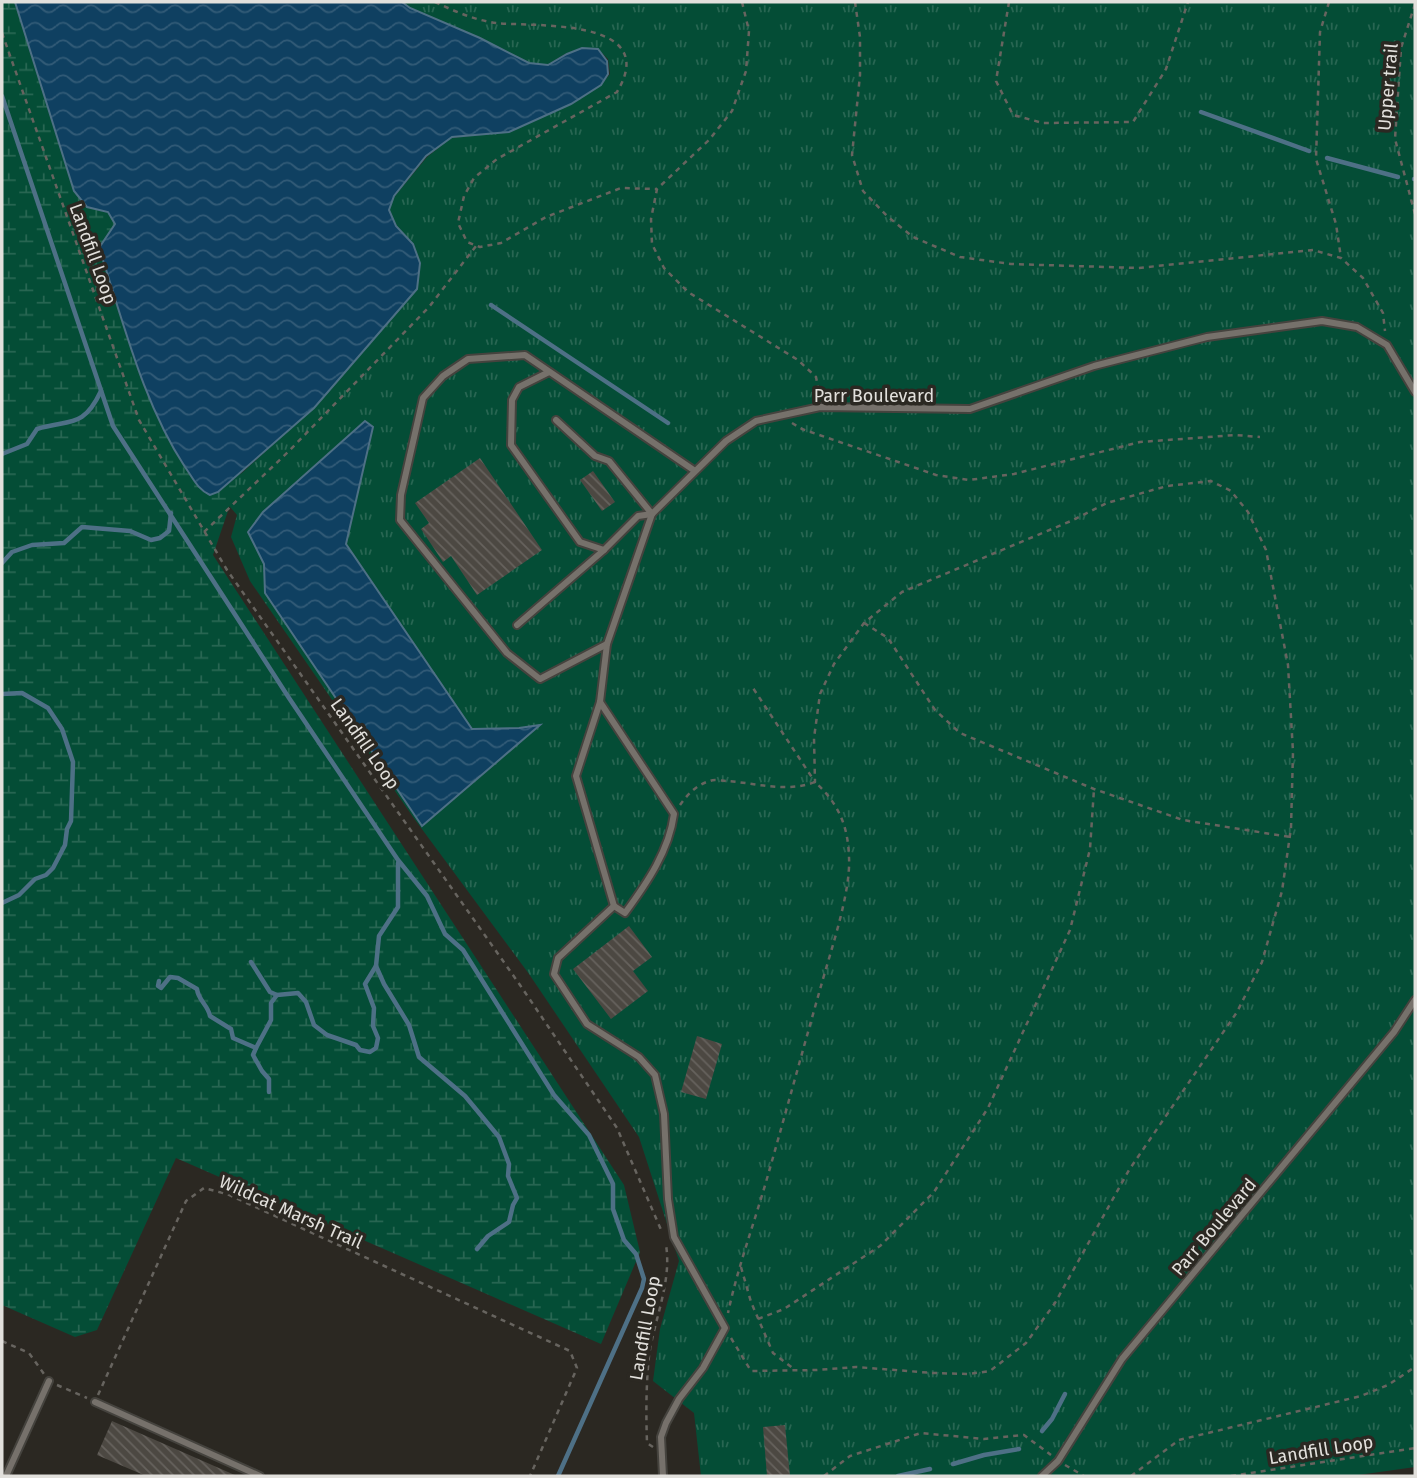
<svg xmlns="http://www.w3.org/2000/svg" width="1417" height="1478" font-family="'Fira Sans',sans-serif">
<defs>
<pattern id="grass-tufts" width="24" height="20" patternUnits="userSpaceOnUse" patternTransform="scale(1.75)"><rect width="24" height="20" fill="#044d36"/><path d="M3 7l-1-3M5 7V3M7 7l1-3M15 17l-1-3M17 17v-4M19 17l1-3" fill="none" stroke="#286652"/></pattern>
<pattern id="wetland-marsh" width="20" height="14" patternUnits="userSpaceOnUse" patternTransform="scale(1.75)"><rect width="20" height="14" fill="#044d36"/><path d="M1 5h8M5 5V1M11 12h8M15 12V8" fill="none" stroke="#286652"/></pattern>
<pattern id="water-waves" width="16" height="10" patternUnits="userSpaceOnUse" patternTransform="scale(1.75)"><rect width="16" height="10" fill="#0f4061"/><path d="M0 5q4-4 8 0t8 0" fill="none" stroke="#325b77"/></pattern>
<pattern id="building-back-hatch" width="6" height="6" patternUnits="userSpaceOnUse" patternTransform="scale(1.75)"><rect width="6" height="6" fill="#4c4842"/><path d="M-1 5l2 2M0 0l6 6M5-1l2 2" fill="none" stroke="#66625d"/></pattern>
</defs>
<rect width="100%" height="100%" fill="#2b2822"/>
<polygon fill="url(#grass-tufts)" points="400,2 1415,2 1415,1467 1351,1476 701,1476 694,1413 653,1381 660,1329 679,1261 639,1137 529,974 413,817 250,581 231,537 237,515 219,494 314,407 416,290 419,264 413,245 397,226 388,210 394,197 427,157 451,138 509,132 601,85 610,74 608,59 598,49 582,48 565,54 547,65 529,63 480,39 407,7"/>
<polygon fill="url(#wetland-marsh)" points="2,2 369,2 246,458 213,555 624,1185 640,1252 601,1344 176,1158 97,1330 75,1337 2,1305"/>
<g fill="url(#water-waves)" stroke="#4e7086" stroke-width="2">
<path d="M 15,2 L 402,2 L 410,8 L 480,38 L 529,63 L 548,65 L 567,54 L 582,48 L 598,49 L 607,61 L 608,74 L 601,85 L 571,104 L 509,132 L 452,137 L 426,156 L 394,196 L 389,210 L 396,226 L 413,244 L 420,263 L 417,289 L 314,408 L 218,492 L 210,495 C 197,489 193,478 185,467 C 142,401 124,323 99,248 L 115,224 L 108,212 L 87,207 L 74,191 Z"/>
<polygon points="365,421 373,427 346,544 472,729 519,728 540,725 422,826 265,593 264,564 248,532 263,512"/>
</g>
<g fill="none" stroke-linecap="round" stroke-linejoin="round">
<g stroke="#4e7086" stroke-width="4.5">
<polyline points="2,96 113,426 289,698 398,860 427,896 445,934 463,950 554,1095 589,1135 613,1184 613,1209 624,1240 636,1254 644,1279 642,1288 558,1476"/>
<polyline points="1201,112 1309,151"/>
<polyline points="1327,158 1398,177"/>
<polyline points="1414,179 1415,179"/>
<polyline points="491,305 668,423"/>
<path d="M 2,454 L 27,444 L 37,429 C 70,419 83,429 101,391"/>
<polyline points="2,563 12,552 32,545 64,543 82,527 130,531 151,540 160,538 169,531 171,513"/>
<polyline points="2,694 22,693 48,708 62,729 73,762 71,821 67,829 65,845 53,868 46,875 35,879 19,895 2,903"/>
<polyline points="398,863 398,907 379,936 376,966 384,984 409,1025 419,1057 465,1096 499,1137 509,1164 508,1176 517,1198 513,1205 509,1222 488,1236 477,1249"/>
<polyline points="251,962 270,992 277,995"/>
<path d="M 159,981 L 158,986 L 161,988 L 170,977 L 178,978 L 197,989 C 198,1000 208,1005 210,1016 L 231,1029 L 233,1038 L 256,1048 L 271,1020 L 271,1003 L 277,995 L 298,993 L 306,1002 L 314,1025 L 327,1035 L 356,1045 L 360,1050 L 370,1052 L 376,1048 L 378,1038 L 373,1026 L 374,1008 L 365,984 L 376,966"/>
<polyline points="256,1048 253,1055 262,1071 269,1079 269,1092"/>
<polyline points="1042,1431 1052,1419 1065,1394"/>
<polyline points="953,1464 984,1455 1019,1449"/>
<polyline points="898,1476 930,1469"/>
</g>
</g>
<g fill="url(#building-back-hatch)">
<polygon points="480,458 542,550 477,595 451,556 443,562 421,529 429,523 415,503"/>
<polygon points="593,471 615,502 602,511 580,480"/>
<polygon points="629,926 652,957 633,971 648,991 611,1019 573,969"/>
<polygon points="697,1036 722,1044 706,1099 681,1092"/>
<polygon points="112,1421 237,1476 146,1476 97,1455"/>
<polygon points="785,1425 790,1476 767,1476 763,1427"/>
</g>
<g fill="none" stroke-linecap="round" stroke-linejoin="round">
<g stroke="#45433e" stroke-width="10">
<g id="lane">
<polyline points="549,372 519,387 512,400 511,445 580,542 604,550 638,516 652,514"/>
<polyline points="556,420 595,456 609,461 652,514"/>
<polyline points="517,625 604,550"/>
<polyline points="607,644 540,679 507,653 400,520 401,495 423,398 443,376 468,359 525,355 695,471"/>
<path d="M 600,702 L 674,814 C 669,851 647,883 625,913 L 614,906"/>
<polyline points="614,906 576,776 600,702 607,644 652,514 726,441 756,421 820,407 970,409 1094,366 1207,337 1322,321 1357,327 1387,345 1415,392"/>
<polyline points="614,906 558,958 554,974 587,1024 639,1057 655,1075 664,1114 668,1199 674,1237 725,1328 703,1368 679,1399 666,1423 661,1437 663,1476"/>
<polyline points="95,1402 260,1476"/>
<polyline points="6,1476 49,1381"/>
<polyline points="1042,1476 1058,1461 1122,1359 1394,1032 1415,1000"/>
</g>
</g>
<g stroke="#67645f" stroke-width="2.5" stroke-dasharray="5 5" stroke-linecap="butt">
<path d="M 435,2 C 454,11 474,20 496,23 C 534,27 662,17 617,92 L 497,159 L 474,178 L 464,196 L 458,223 L 467,242 L 480,247 L 501,243 L 546,217 L 621,188 L 657,189"/>
<polyline points="742,2 749,31 746,71 732,111 709,140 657,189 651,219 652,244 664,268 688,292 798,360 816,377 820,397"/>
<polyline points="855,2 860,37 860,75 852,155 863,191 887,216 913,237 960,257 1011,264 1138,268 1313,250 1341,258 1363,278 1383,313 1385,331"/>
<polyline points="1009,2 996,81 1013,115 1043,123 1133,122 1166,69 1188,2"/>
<polyline points="1329,2 1320,32 1316,159 1336,224 1341,258"/>
<polyline points="1415,4 1401,48 1395,139 1415,214"/>
<polyline points="2,33 139,420 227,570 520,985 617,1128 662,1232"/>
<polyline points="792,423 802,429 936,475 969,480 1014,474 1140,442 1236,435 1260,437"/>
<polyline points="204,532 288,452 429,307 476,246"/>
<polyline points="864,623 888,638 935,710 960,733 1094,789 1183,820 1290,837"/>
<path d="M 680,805 C 687,795 697,784 710,781 C 714,779 722,781 727,781 C 756,783 786,793 815,782 C 838,803 848,825 849,857 C 851,892 831,950 821,986 C 803,1049 786,1112 768,1175 C 755,1221 738,1266 728,1313"/>
<polyline points="741,1267 751,1302 773,1353 794,1369"/>
<polyline points="758,1319 784,1309 880,1246 934,1192 988,1108 1070,930 1090,849 1094,789"/>
<polyline points="731,1338 751,1371 816,1370 856,1367 933,1373 969,1374 990,1371 1026,1343 1055,1303 1129,1170 1237,1012 1262,962 1282,891 1291,828 1293,752 1288,665 1266,550 1248,512 1231,491 1211,481 1167,486 1107,503 1071,521 902,592 864,623 834,664 820,694 814,738 815,782 751,685"/>
<polyline points="2,1341 29,1353 44,1374"/>
<polyline points="57,1385 87,1398"/>
<polyline points="98,1395 186,1201 204,1188 227,1194 570,1351 577,1368 530,1476"/>
<path d="M 653,1447 L 647,1443 C 646,1414 646,1385 649,1356 C 654,1320 672,1282 666,1245"/>
<polyline points="1065,1465 1084,1476"/>
<polyline points="824,1476 850,1456 921,1433 984,1439 1024,1435 1051,1455"/>
<polyline points="1131,1476 1179,1440 1361,1396 1388,1385 1415,1367"/>
<polyline points="1231,1476 1415,1448"/>
</g>
<use href="#lane" stroke="#76716b" stroke-width="6"/>
</g>
<g text-anchor="middle" dominant-baseline="central" stroke-width="7" stroke-linejoin="round" paint-order="stroke">
<g font-size="18" fill="#e2e0dc" stroke="#2b2822">
<text transform="translate(1388 87) rotate(-85)">Upper trail</text>
<text transform="translate(93 254) rotate(70)">Landfill Loop</text>
<text x="874" y="396">Parr Boulevard</text>
<text transform="translate(365 744) rotate(55)">Landfill Loop</text>
<text transform="translate(291 1212) rotate(24)">Wildcat Marsh Trail</text>
<text transform="translate(1214 1227) rotate(-50)">Parr Boulevard</text>
<text transform="translate(645 1328) rotate(-80)">Landfill Loop</text>
<text transform="translate(1321 1450) rotate(-9)">Landfill Loop</text>
</g>
</g>
<rect width="1417" height="1478" fill="none" stroke="#e2e0dc" stroke-width="7"/>
</svg>
